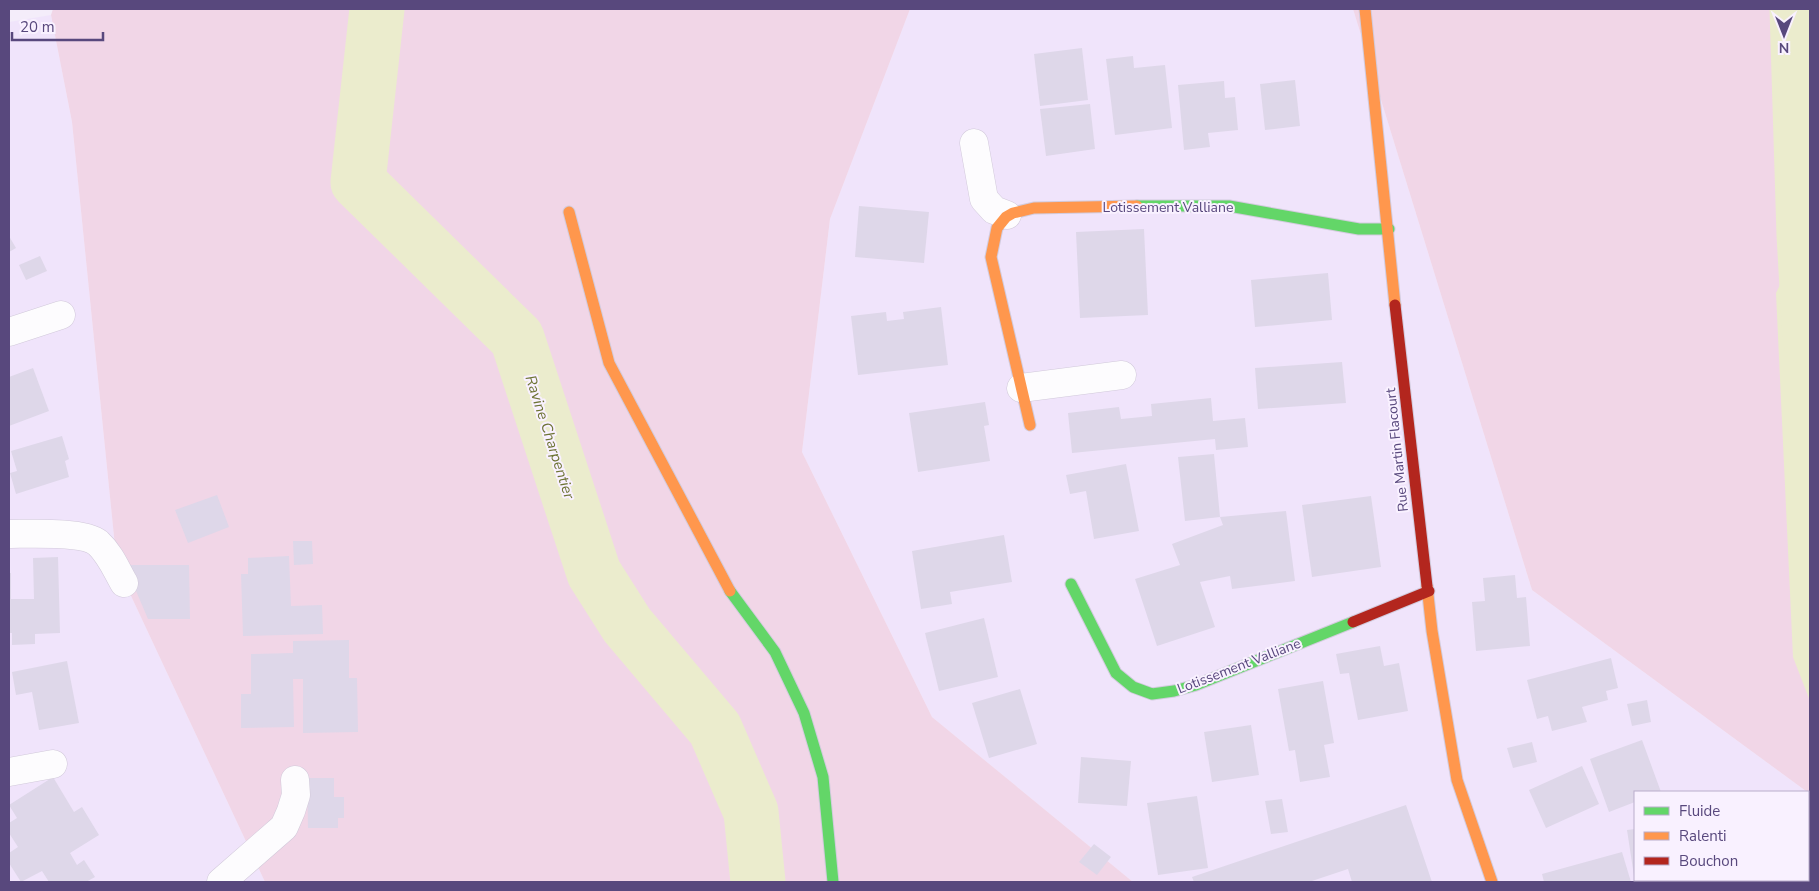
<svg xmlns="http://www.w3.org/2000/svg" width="1819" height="891" font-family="'Nunito Sans',sans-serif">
<rect width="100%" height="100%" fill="#f4edfa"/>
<g fill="#f0e4fb" fill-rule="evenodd">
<path d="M 910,9 L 1353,9 L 1532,590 L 1810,794 L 1810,882 L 1133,882 L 932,717 L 802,452 L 830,219 ZM 1635,792 L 1808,792 L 1808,880 L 1635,880 Z"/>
<polygon points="51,15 72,122 117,566 265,882 9,882 9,22"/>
</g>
<g fill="#f1d6e7">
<polygon points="53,9 910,9 830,219 802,452 932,717 1133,882 265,882 117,566 72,122 51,15"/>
<polygon points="1353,9 1810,9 1810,794 1532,590"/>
</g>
<polygon fill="#ebeccd" points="1804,235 1810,245 1810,701 1793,657 1776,293"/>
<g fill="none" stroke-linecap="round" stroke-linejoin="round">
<g stroke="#ebeccd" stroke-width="55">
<polyline points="377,9 358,182 517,338 594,573 627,625 715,729 751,812 758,882"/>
<polyline points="1797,9 1804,235 1810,339"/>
</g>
</g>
<g fill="#ded7e9">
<polygon points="1082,48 1088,100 1040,106 1034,54"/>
<polygon points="1133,56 1134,68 1165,65 1172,128 1115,135 1106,59"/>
<polygon points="1295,80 1300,126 1265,130 1260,84"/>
<polygon points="1224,81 1225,98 1235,97 1238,130 1208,133 1210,147 1184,150 1178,85"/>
<polygon points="1090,104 1095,149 1046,156 1040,109"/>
<polygon points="859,206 929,212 924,263 855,257"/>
<polygon points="1144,229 1148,315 1080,318 1076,232"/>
<polygon points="9,236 16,248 9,252"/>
<polygon points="40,256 47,271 26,280 19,265"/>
<polygon points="1328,273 1332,320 1255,327 1251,280"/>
<polygon points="941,307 948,365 858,375 851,316 886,312 887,321 904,319 903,312"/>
<polygon points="1342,362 1346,403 1258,409 1255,368"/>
<polygon points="33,368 49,411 9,426 9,377"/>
<polygon points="1211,398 1213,421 1245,418 1248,447 1216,450 1215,439 1072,453 1068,413 1119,407 1121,419 1152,416 1151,404"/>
<polygon points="985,402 989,425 984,426 990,461 918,472 909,413"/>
<polygon points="62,436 69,459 65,461 69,477 16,494 10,473 17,471 11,451"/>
<polygon points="1214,454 1220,517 1286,511 1295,581 1232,589 1230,576 1200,582 1215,627 1157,646 1135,579 1180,565 1172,544 1223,525 1220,517 1185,521 1178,457"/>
<polygon points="1126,464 1139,531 1094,539 1086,491 1070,494 1066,475"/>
<polygon points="217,495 229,527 188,543 175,510"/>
<polygon points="1371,496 1381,567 1312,577 1302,505"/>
<polygon points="1004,535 1012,582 950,592 952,604 921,609 912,551"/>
<polygon points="293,541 312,541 313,564 294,565"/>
<polygon points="289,556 291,606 322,605 323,634 243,636 241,574 248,574 248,558"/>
<polygon points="58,557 60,633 35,634 35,644 12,645 12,633 9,633 9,573 11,573 11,599 34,599 33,558"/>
<polygon points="125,565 189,565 190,619 148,619"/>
<polygon points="1515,575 1517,598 1526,597 1530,646 1476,651 1472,602 1485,601 1483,578"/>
<polygon points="984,618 998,677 939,691 925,633"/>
<polygon points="349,640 349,678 357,678 358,732 303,733 303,679 293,679 294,727 241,728 241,694 251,694 251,654 293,653 293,641"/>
<polygon points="1380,646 1384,666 1399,663 1408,711 1358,720 1349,673 1340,674 1336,654"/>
<polygon points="1611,658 1618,688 1606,691 1608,700 1582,707 1587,722 1552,731 1548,716 1537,719 1527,680"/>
<polygon points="67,661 79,723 39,730 32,692 16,695 12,672"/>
<polygon points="1323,681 1334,743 1324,745 1330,777 1300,782 1295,750 1289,751 1278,689"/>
<polygon points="1020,689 1037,744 989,758 972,703"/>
<polygon points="1647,700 1651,722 1632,726 1627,704"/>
<polygon points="1251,725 1259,775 1212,782 1204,732"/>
<polygon points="1642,740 1661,792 1635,792 1635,802 1609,812 1590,759"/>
<polygon points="1532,742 1537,762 1513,768 1507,748"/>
<polygon points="1081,757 1131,761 1127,806 1078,803"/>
<polygon points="1582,766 1599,804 1546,828 1529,790"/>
<polygon points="53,777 74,812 82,807 99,835 70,853 77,865 84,860 95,877 86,882 49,882 42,871 21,882 9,863 9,853 18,847 9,833 9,823 17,818 9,805"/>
<polygon points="307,778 334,778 334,797 344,797 344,818 338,818 338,828 308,828"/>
<polygon points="1197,796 1208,868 1158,875 1147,803"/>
<polygon points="1282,799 1288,832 1271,834 1265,801"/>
<polygon points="1406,805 1432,882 1352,882 1348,869 1309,882 1194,882 1192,877"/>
<polygon points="1635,829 1635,876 1634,876 1627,830"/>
<polygon points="1094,844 1111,857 1097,875 1079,862"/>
<polygon points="1622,852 1631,882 1544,882 1542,874"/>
<polygon points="1635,880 1732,880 1733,881 1725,882 1635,882"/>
</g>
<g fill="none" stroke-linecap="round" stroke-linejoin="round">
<g stroke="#d1c9da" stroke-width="29">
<g id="street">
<polyline points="974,143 984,199 994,210 1007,215"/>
<polyline points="9,332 61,315"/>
<polyline points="1021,388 1122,375"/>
<path d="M 9,534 C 29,534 84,531 98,543 C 110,554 116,569 124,583"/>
<polyline points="9,772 53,764"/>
<polyline points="221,882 284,827 291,811 296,795 295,780"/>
</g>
</g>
<g stroke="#d2cbdd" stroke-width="13">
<g id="fast">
<polyline points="1137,206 1229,206 1359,229 1389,229"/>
<polyline points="1071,584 1116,673 1133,687 1152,694 1174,691 1196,685 1353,622"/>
<polyline points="730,591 775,652 804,713 823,777 833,882"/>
</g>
</g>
<g stroke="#d2cbdd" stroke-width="13">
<g id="slow">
<polyline points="1365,9 1395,305"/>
<polyline points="569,212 609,363 730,591"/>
<polyline points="1030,425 991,257 997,228 1006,217 1013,213 1034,208 1137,206"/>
<polyline points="1427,586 1432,631 1457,780 1492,882"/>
</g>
</g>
<g stroke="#d2cbdd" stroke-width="13">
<g id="jam">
<polyline points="1395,305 1427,586"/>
<polyline points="1353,622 1429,591"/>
</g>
</g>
<use href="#street" stroke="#fdfcfe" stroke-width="28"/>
<use href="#fast" stroke="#63d668" stroke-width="11"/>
<use href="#slow" stroke="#ff974d" stroke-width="11"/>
<use href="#jam" stroke="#b3261e" stroke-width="11"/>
</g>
<g text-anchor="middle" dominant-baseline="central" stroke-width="4" stroke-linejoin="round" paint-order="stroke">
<g font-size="14" fill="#58487d" stroke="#f9f1ff">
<text x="1168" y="207">Lotissement Valliane</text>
<text transform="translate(1397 450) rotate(-96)">Rue Martin Flacourt</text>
<text transform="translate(1239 666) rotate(-21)">Lotissement Valliane</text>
</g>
<g font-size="15" font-style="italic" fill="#6d7434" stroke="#f9f1ff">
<text transform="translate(550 437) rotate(72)">Ravine Charpentier</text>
</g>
</g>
<rect width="1819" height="891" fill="none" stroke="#58487d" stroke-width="20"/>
<rect x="1634" y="791" width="175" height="90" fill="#f9f1ff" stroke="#b9adcb"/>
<rect x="1644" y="807" width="25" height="8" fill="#63d668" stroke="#b9adcb"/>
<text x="1679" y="816" font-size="15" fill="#58487d">Fluide</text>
<rect x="1644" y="832" width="25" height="8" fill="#ff974d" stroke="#b9adcb"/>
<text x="1679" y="841" font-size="15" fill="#58487d">Ralenti</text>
<rect x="1644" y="857" width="25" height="8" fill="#b3261e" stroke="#b9adcb"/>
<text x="1679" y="866" font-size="15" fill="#58487d">Bouchon</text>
<g transform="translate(1784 35) rotate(180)" stroke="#f9f1ff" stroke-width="4" paint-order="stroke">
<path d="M0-4L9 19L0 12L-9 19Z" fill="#58487d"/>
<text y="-8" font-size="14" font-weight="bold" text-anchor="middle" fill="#58487d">N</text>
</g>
<path d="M12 32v8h91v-8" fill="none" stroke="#58487d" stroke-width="2.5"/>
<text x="20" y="32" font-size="15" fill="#58487d" stroke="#f9f1ff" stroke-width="4" paint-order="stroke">20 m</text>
</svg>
